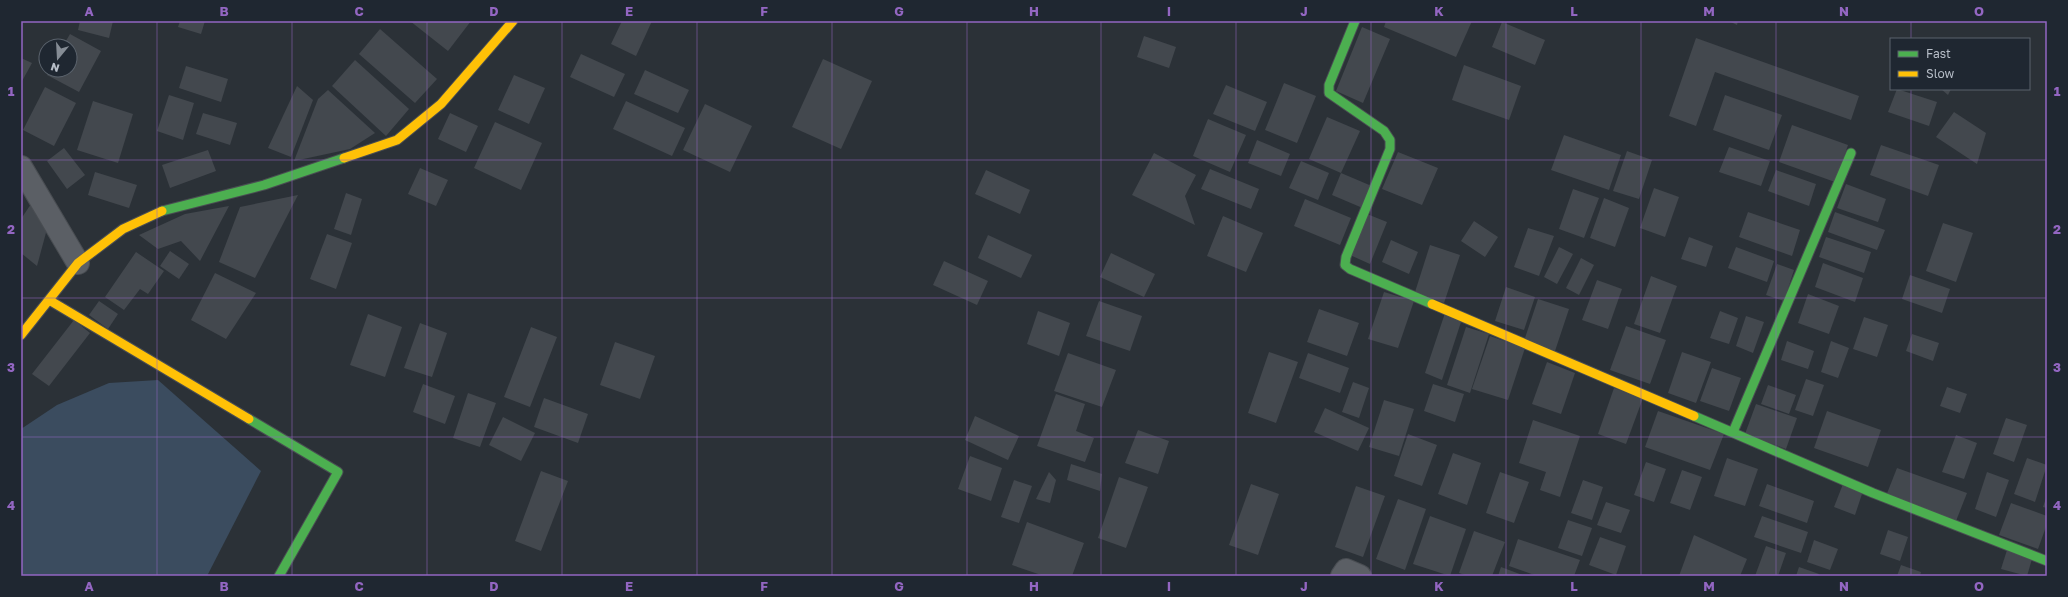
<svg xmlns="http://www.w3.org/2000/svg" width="2068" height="597" font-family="'Golos Text',sans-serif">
<rect width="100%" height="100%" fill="#2b3137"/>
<polygon fill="#3b4c5f" points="158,380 261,471 207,576 21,576 21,429 57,405 109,383"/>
<g fill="#43484e">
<polygon points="80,21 113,21 109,38 78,30"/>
<polygon points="180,21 205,21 201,34 178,27"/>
<polygon points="410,21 471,21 448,51"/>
<polygon points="622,21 652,21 636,56 611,44"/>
<polygon points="1386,21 1472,21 1456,57 1384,27"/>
<polygon points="1729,21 1738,21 1737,25"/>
<polygon points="1502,22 1545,40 1535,65 1492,47"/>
<polygon points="1362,27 1390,39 1363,103 1336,91"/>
<polygon points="380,29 437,79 415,103 359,54"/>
<polygon points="70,34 101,51 79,92 47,75 50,70 70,70 70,46 63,46"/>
<polygon points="1144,36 1176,47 1169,68 1137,57"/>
<polygon points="1696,38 1859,96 1851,120 1715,72 1696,126 1669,116"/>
<polygon points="581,54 625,74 614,97 570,77"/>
<polygon points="21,58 32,63 21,83"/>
<polygon points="823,59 872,81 841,149 792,127"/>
<polygon points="355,60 409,109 386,136 332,86"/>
<polygon points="1464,65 1521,86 1509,120 1452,100"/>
<polygon points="186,66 228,79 221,102 179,88"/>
<polygon points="645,70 689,90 678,113 634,94"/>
<polygon points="514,75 545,88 529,124 498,110"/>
<polygon points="1284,83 1316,96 1297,143 1265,130"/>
<polygon points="1226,85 1267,102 1255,131 1213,114"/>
<polygon points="297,86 313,100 291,157 268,148"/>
<polygon points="45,87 76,103 54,146 23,130"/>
<polygon points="1897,89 1937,102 1929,126 1888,112"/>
<polygon points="1941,89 1951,89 1948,95"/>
<polygon points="328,90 375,133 350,149 294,161 318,99"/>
<polygon points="169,95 194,103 183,140 157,131"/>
<polygon points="1725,95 1782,115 1769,150 1713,130"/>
<polygon points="93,101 133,114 118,163 77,150"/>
<polygon points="626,101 685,128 672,156 613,129"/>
<polygon points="705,104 752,126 730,172 683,150"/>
<polygon points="1954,112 1986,133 1977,164 1936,137"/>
<polygon points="203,113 237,123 230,145 196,134"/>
<polygon points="450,113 478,126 466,152 438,139"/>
<polygon points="1327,117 1360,131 1341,173 1309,159"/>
<polygon points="1208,119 1246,135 1230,172 1193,156"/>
<polygon points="495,122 542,143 521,190 474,168"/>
<polygon points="1792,125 1848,145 1835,182 1779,162"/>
<polygon points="1564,135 1621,155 1609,190 1551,170"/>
<polygon points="1257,140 1290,154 1281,176 1248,163"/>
<polygon points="1881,145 1939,165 1928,196 1870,175"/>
<polygon points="1729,147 1770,161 1761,186 1719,172"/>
<polygon points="64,148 85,175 67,189 47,161"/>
<polygon points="208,150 216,171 170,188 162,165"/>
<polygon points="1627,151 1652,160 1639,199 1613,191"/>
<polygon points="1398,152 1438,168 1422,205 1382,189"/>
<polygon points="1154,153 1196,175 1185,196 1195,225 1132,195"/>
<polygon points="1301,161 1329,173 1318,200 1289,188"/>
<polygon points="420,168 448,180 436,206 408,194"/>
<polygon points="1210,169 1259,189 1251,209 1201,189"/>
<polygon points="986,170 1030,190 1020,214 975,194"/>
<polygon points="1776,170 1816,184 1809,206 1768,191"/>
<polygon points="95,172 137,185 129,208 88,195"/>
<polygon points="1341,173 1374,187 1365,209 1332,195"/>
<polygon points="1846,184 1886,199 1878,222 1837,208"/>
<polygon points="1654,188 1679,197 1665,237 1640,228"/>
<polygon points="1573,189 1599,198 1584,238 1559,229"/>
<polygon points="346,193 362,199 351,235 334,229"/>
<polygon points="298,195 255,278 219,262 240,207"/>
<polygon points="1604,198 1629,208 1615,247 1590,238"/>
<polygon points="1305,199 1351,218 1340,245 1294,226"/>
<polygon points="31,204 47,229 37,266 21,253 21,219"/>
<polygon points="229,206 200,261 181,241 158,249 139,235 185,214"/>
<polygon points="1748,212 1800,230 1792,256 1739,237"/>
<polygon points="1835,212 1885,230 1877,250 1828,232"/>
<polygon points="1367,214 1387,222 1370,264 1350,255"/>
<polygon points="1223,216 1263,233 1246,272 1207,256"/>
<polygon points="1474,221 1498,237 1485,257 1461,241"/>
<polygon points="1943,223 1973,233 1956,282 1926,271"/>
<polygon points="1528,228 1554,236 1539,276 1514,267"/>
<polygon points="327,234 352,243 336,289 310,279"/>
<polygon points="988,235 1032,255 1021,278 978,258"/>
<polygon points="1689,237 1713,246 1706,267 1681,259"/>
<polygon points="1826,237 1871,252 1864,273 1819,257"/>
<polygon points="1391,240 1418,252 1409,274 1382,262"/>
<polygon points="1430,245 1460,255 1444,303 1415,292"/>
<polygon points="1559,247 1573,254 1557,284 1544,277"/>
<polygon points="1736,247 1774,261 1767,282 1728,268"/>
<polygon points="170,251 189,264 179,279 160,266"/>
<polygon points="136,252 164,271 148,294 140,289 124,310 105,297"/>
<polygon points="1111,253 1155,274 1144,297 1100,277"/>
<polygon points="1581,258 1594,265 1579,295 1566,288"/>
<polygon points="944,261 988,281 977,305 933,285"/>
<polygon points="1823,263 1863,278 1855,302 1815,287"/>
<polygon points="1777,264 1794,270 1784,301 1766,295"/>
<polygon points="215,273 256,293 226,339 191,320"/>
<polygon points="1910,275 1950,289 1942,313 1902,299"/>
<polygon points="1651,276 1677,286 1660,333 1634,324"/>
<polygon points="1597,280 1622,289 1608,329 1582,320"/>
<polygon points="1506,287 1535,297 1524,330 1495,321"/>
<polygon points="1384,292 1414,301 1398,348 1368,339"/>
<polygon points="1808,294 1839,306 1829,334 1798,323"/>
<polygon points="1538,299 1569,309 1555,351 1524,341"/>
<polygon points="99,301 118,314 108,329 89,315"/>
<polygon points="1099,301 1142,316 1130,351 1086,336"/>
<polygon points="1319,309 1359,323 1347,356 1307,342"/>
<polygon points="1038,311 1070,323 1059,356 1027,344"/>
<polygon points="1720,311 1738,318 1729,344 1710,338"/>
<polygon points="1445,313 1462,319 1442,380 1425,373"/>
<polygon points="368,314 402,327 385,377 350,365"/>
<polygon points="1746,316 1764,322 1753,353 1736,346"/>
<polygon points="1864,317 1888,325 1877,357 1853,349"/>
<polygon points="74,320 90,333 49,386 32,374"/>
<polygon points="420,323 447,333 432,377 404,368"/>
<polygon points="1626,326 1666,340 1650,384 1610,370"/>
<polygon points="531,327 557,337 530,407 504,397"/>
<polygon points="1466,327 1489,334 1470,393 1447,385"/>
<polygon points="1912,334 1939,343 1933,361 1906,351"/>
<polygon points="1490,336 1525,348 1508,400 1472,389"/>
<polygon points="1787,341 1814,351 1808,369 1781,360"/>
<polygon points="1831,341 1849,348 1838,378 1821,372"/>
<polygon points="615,342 655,356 640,399 600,385"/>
<polygon points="1269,352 1298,362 1276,423 1248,413"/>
<polygon points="1682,352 1711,362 1696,403 1668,393"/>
<polygon points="1068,353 1116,370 1102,407 1054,391"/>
<polygon points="1308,353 1349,368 1340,393 1299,378"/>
<polygon points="1547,362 1575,373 1561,414 1532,404"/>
<polygon points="1712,368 1741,378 1729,411 1700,401"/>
<polygon points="1806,379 1824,385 1813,416 1795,410"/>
<polygon points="1353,382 1369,388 1359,418 1342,412"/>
<polygon points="423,384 455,396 445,424 413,412"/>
<polygon points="1433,384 1464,394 1455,422 1424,411"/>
<polygon points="1768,385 1796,395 1789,414 1761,404"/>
<polygon points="1947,387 1967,394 1960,413 1940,406"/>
<polygon points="1614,388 1643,398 1626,444 1598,434"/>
<polygon points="468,393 496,403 480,447 453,438"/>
<polygon points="1056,394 1085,404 1076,431 1094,438 1085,462 1037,446"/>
<polygon points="544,398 588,414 578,443 534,427"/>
<polygon points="1384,400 1414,409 1399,456 1369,447"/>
<polygon points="1756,404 1797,418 1786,449 1745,434"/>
<polygon points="1325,408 1369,428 1358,451 1314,432"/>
<polygon points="1658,411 1724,434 1710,470 1645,447"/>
<polygon points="1827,411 1881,430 1868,467 1814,448"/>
<polygon points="975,416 1019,436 1008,460 965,440"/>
<polygon points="503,417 535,433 521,461 489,445"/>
<polygon points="2006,418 2027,425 2014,462 1993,454"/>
<polygon points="1533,420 1580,436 1560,497 1540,490 1546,472 1519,463"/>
<polygon points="1138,430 1169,441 1158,474 1125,463"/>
<polygon points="1408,434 1437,445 1422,486 1394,476"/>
<polygon points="1956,435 1977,443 1964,479 1942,472"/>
<polygon points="1453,453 1481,463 1467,505 1438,494"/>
<polygon points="970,456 1002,468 991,501 958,489"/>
<polygon points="1727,458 1758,469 1745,506 1714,496"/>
<polygon points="2027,458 2047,465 2035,502 2014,494"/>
<polygon points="1646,462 1666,469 1654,502 1634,495"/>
<polygon points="1071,464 1102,474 1100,491 1067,480"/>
<polygon points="1897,468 1967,493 1956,521 1886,496"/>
<polygon points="1682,470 1702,477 1690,510 1670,503"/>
<polygon points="541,471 568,481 541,551 515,541"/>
<polygon points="1049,472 1056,480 1050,503 1036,499"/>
<polygon points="1500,472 1529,482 1514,523 1486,513"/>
<polygon points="1987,472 2009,480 1996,517 1975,509"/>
<polygon points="1119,477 1148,487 1126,548 1098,538"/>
<polygon points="1014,480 1032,486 1019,523 1001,517"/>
<polygon points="1583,480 1603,487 1592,520 1571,513"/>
<polygon points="1251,484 1279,494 1258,555 1229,545"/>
<polygon points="1767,484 1814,501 1807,523 1759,506"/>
<polygon points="1843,484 1863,491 1855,515 1834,507"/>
<polygon points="1356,486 1385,496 1363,557 1335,547"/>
<polygon points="2047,495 2047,508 2043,507"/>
<polygon points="1398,499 1426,509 1405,570 1376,559"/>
<polygon points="1606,502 1630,510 1621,533 1597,525"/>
<polygon points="2011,503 2047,516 2047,524 2038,549 1999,535"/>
<polygon points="1430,516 1466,529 1450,576 1413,564"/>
<polygon points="1762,516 1808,532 1801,553 1754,537"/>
<polygon points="1568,520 1592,528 1582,556 1558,548"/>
<polygon points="1027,522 1084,543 1072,576 1044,576 1012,565"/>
<polygon points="1888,530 1908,537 1900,561 1880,554"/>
<polygon points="1474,531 1505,542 1492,576 1468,576 1459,573"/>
<polygon points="1694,535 1747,559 1740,576 1679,576"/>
<polygon points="1600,537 1626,546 1616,575 1589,565"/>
<polygon points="1518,539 1580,560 1574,576 1537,576 1509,566"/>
<polygon points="1814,540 1838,549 1830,570 1807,562"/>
<polygon points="1766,546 1786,553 1778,576 1755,576"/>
<polygon points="2007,550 2032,559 2027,576 2001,569"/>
<polygon points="1901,565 1921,572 1920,576 1897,576"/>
<polygon points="1501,567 1525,576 1498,576"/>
<polygon points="1799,567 1819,574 1818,576 1796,576"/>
</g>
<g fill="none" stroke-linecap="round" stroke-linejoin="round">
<g stroke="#494d52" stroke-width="24">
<g id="street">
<polyline points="21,167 78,263"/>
<polyline points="1342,576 1346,570 1360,576"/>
</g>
</g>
<g stroke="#494d52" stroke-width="11">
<g id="fast">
<polyline points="1355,21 1329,85 1329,93 1384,131 1390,140 1390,149 1346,257 1345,265 1350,269 1432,304"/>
<polyline points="162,211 264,185 344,158"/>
<polyline points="1694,416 1873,493 2047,561"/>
<polyline points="249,419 338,472 279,576"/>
<polyline points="1733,432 1851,153"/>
</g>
</g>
<g stroke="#494d52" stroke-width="11">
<g id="slow">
<polyline points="344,158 397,140 441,104 513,21"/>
<polyline points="49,300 249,419"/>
<polyline points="1432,304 1694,416"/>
<polyline points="21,335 78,263 123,229 162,211"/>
</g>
</g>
<use href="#street" stroke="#5b5f65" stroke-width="22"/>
<use href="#fast" stroke="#4caf50" stroke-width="9"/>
<use href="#slow" stroke="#ffc107" stroke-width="9"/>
</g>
<path fill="none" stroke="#9366c2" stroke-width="1" stroke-opacity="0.55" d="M 157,21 L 157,576M 292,21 L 292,576M 427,21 L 427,576M 562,21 L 562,576M 697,21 L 697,576M 832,21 L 832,576M 967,21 L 967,576M 1101,21 L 1101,576M 1236,21 L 1236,576M 1371,21 L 1371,576M 1506,21 L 1506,576M 1641,21 L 1641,576M 1776,21 L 1776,576M 1911,21 L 1911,39M 1911,89 L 1911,576M 21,160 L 2047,160M 21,298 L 2047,298M 21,437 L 2047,437"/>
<rect width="2068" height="597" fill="none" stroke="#1f2731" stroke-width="44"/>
<rect x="1890" y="38" width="140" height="52" fill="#1f2731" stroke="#5b636d"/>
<rect x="1898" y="51" width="20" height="6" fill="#4caf50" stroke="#5b636d"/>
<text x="1926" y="58" font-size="12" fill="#b6bdc7">Fast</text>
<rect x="1898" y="71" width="20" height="6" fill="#ffc107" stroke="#5b636d"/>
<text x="1926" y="78" font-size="12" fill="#b6bdc7">Slow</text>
<g transform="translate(58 58) rotate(198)"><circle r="19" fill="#1f2731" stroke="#5b636d"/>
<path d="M0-3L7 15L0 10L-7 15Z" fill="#858c95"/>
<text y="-6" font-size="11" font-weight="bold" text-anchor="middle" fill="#b6bdc7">N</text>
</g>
<rect x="22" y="22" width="2024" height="553" fill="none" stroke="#9366c2" stroke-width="1.5"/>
<g font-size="13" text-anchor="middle" font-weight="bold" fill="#9366c2">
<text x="89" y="16">A</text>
<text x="224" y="16">B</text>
<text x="359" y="16">C</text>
<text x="494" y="16">D</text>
<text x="629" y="16">E</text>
<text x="764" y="16">F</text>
<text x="899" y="16">G</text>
<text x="1034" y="16">H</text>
<text x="1169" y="16">I</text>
<text x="1304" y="16">J</text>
<text x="1439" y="16">K</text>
<text x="1574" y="16">L</text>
<text x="1709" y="16">M</text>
<text x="1844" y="16">N</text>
<text x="1979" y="16">O</text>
<text x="11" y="96">1</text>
<text x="2057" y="96">1</text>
<text x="11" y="234">2</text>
<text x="2057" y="234">2</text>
<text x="11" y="372">3</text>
<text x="2057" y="372">3</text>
<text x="11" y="510">4</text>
<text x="2057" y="510">4</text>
<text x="89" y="591">A</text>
<text x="224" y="591">B</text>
<text x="359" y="591">C</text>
<text x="494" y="591">D</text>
<text x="629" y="591">E</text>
<text x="764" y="591">F</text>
<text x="899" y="591">G</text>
<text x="1034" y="591">H</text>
<text x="1169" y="591">I</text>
<text x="1304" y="591">J</text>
<text x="1439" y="591">K</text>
<text x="1574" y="591">L</text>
<text x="1709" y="591">M</text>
<text x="1844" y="591">N</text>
<text x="1979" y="591">O</text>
</g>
</svg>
